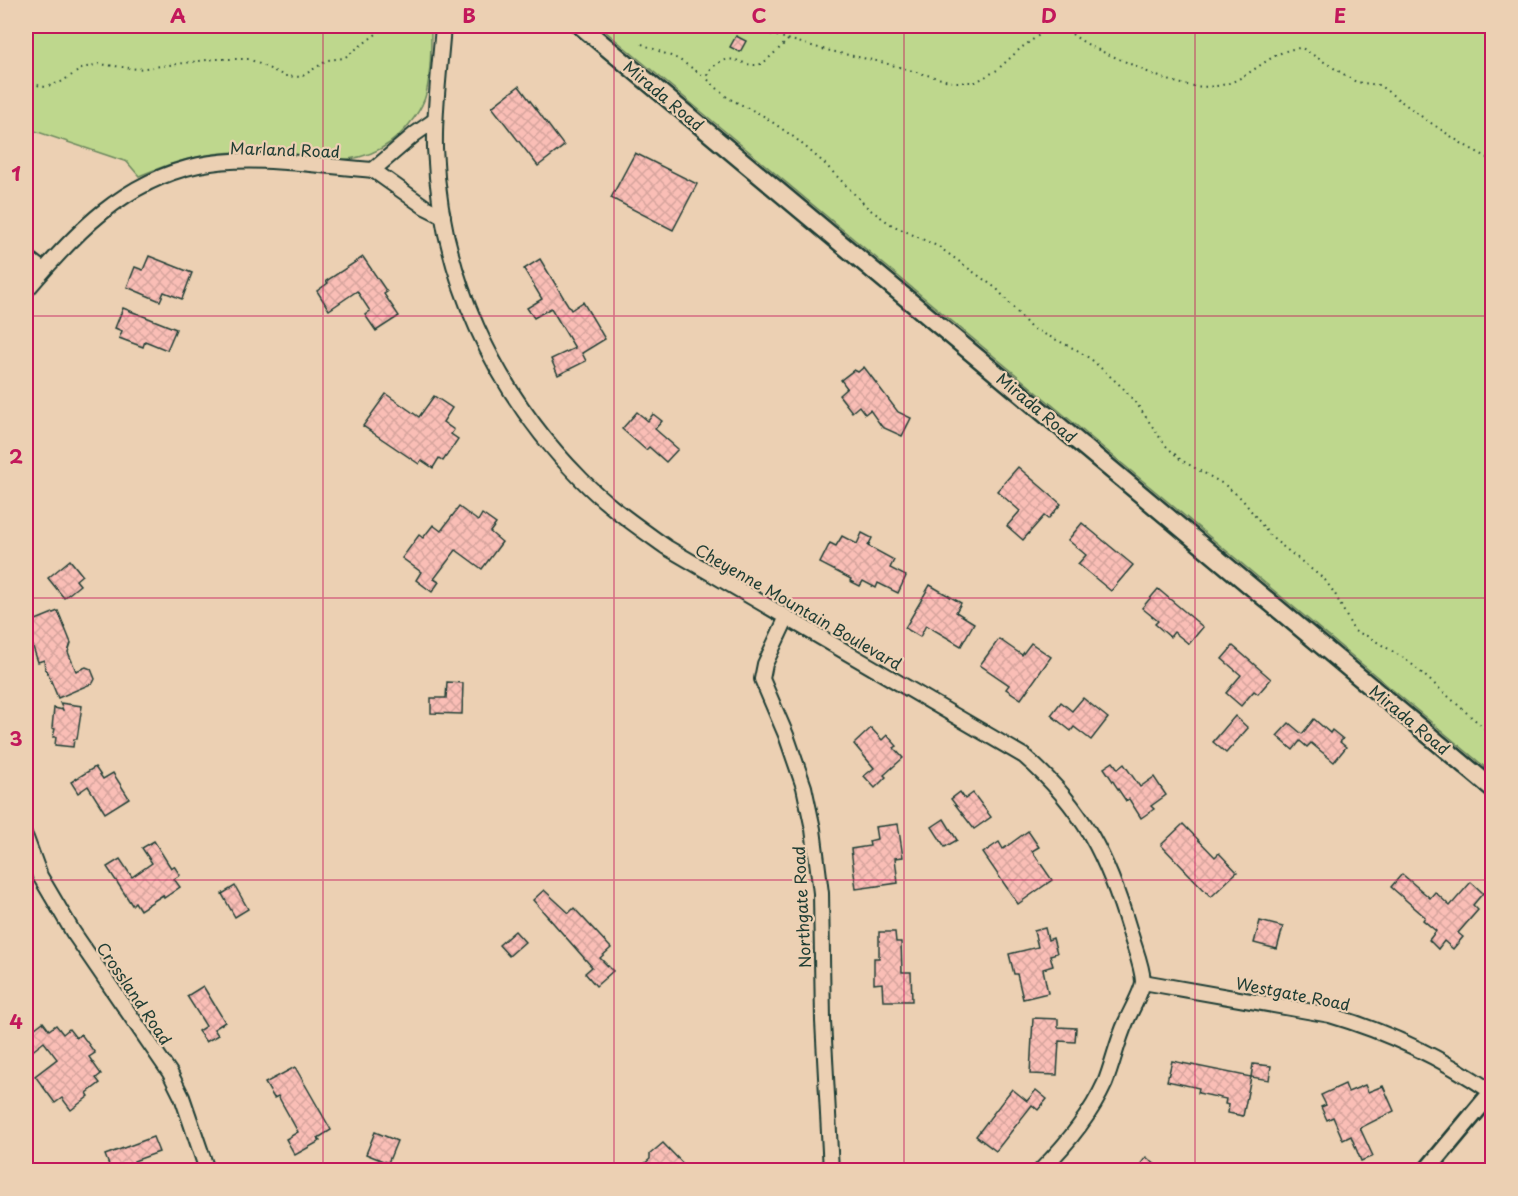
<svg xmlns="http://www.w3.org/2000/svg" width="1518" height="1196" font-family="'Playpen Sans',sans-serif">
<defs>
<pattern id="building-cross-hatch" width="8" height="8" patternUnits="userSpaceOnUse" patternTransform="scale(1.5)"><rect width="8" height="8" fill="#fabeb6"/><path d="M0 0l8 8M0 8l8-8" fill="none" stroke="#d6a49d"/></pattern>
</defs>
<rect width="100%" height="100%" fill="#ecd0b3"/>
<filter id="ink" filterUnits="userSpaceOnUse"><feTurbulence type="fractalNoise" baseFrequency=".0167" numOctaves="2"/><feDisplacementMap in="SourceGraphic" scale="12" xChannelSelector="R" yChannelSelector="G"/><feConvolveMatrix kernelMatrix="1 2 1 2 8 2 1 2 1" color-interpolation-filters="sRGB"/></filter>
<g filter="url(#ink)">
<g fill="#bed78d" stroke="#6e8a60" stroke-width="1.5">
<path d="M 26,26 L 431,26 C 431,48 431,72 426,94 C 424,103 419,111 414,118 C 395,145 370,159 337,160 C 305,160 273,153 241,152 C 204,152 173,162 139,176 L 127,162 L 26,128 Z"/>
<polygon points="599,26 1492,26 1492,773"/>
</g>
<g fill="url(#building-cross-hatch)" stroke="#1f3d34" stroke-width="1.5">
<polygon points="736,36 746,41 740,52 730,47"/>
<polygon points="519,86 564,146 538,166 492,107"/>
<polygon points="635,153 697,184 673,230 611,198"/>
<polygon points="149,256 192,273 182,299 164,292 160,301 127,287 135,267 143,270"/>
<polygon points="363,257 387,292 384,294 399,316 376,331 365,315 370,311 357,291 329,310 317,291 328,283 326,281"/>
<polygon points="540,259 571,310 583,302 605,339 582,353 586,361 558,375 551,359 575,348 551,308 534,318 527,308 542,299 524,269"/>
<polygon points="123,308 176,329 167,350 145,341 143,347 119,338 122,331 115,328"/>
<polygon points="864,367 898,412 911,418 902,436 882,427 870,410 865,414 859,406 852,412 839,395 847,388 841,380 854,370 858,372"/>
<polygon points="386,394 419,417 434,396 452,408 443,422 454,430 451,434 458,439 443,461 439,458 433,468 421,460 419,464 363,426"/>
<polygon points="637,412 648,421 653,414 662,421 655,429 678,449 666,462 649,447 646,450 622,429"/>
<polygon points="1018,467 1061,504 1048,519 1044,516 1023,540 1007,526 1020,511 997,491"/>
<polygon points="459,507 478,521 482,514 496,524 490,532 502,542 482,569 456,550 434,579 439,582 432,592 416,580 421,572 402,558 419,535 423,538 433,525 441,531"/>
<polygon points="1082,523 1133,565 1111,591 1078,564 1086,555 1068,540"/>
<polygon points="862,533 872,538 868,546 894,560 890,568 906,576 898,593 878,583 876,588 863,581 860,586 850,581 851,579 820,563 830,543 836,546 842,536 857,544"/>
<polygon points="70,560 82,575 76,580 80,585 64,598 48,578"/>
<polygon points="930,585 961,603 956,612 974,623 961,646 926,625 920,637 905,628"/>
<polygon points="1158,589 1203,627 1189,644 1174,632 1170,637 1155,624 1158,621 1142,608"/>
<polygon points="58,611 71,643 68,652 76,671 86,667 91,669 95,679 93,683 58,698 47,671 45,669 44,660 38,662 30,638 27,637 26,631 26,624"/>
<polygon points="999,639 1022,655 1031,643 1051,657 1021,699 1006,689 1009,685 980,665"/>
<polygon points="1233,646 1271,679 1258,694 1254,691 1241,706 1226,693 1241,675 1222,659"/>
<polygon points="447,682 463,683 462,714 431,713 431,698 446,698"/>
<polygon points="1083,698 1108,718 1091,740 1074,727 1071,731 1051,715 1061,702 1072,711"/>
<polygon points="60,703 82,706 77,739 74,739 73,747 55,745 56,737 53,737 55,729 52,728 54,708 63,710"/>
<polygon points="1235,716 1248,728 1226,753 1213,742"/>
<polygon points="1314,719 1330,733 1332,730 1343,739 1340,742 1346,747 1334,762 1311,743 1307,747 1300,741 1293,750 1277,736 1289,723 1302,734"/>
<polygon points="871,728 882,740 887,735 897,746 894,748 903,758 884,775 886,777 875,788 864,776 874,768 854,744"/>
<polygon points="1113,762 1118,769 1124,764 1140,787 1154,777 1166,795 1151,806 1154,809 1141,818 1129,799 1126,801 1104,768"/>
<polygon points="95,767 103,779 113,773 129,798 105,813 88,786 78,793 71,782"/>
<polygon points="960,792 965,799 973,793 991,817 974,829 951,799"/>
<polygon points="944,819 957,840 945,847 932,827"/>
<polygon points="898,824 903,857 895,858 898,883 856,889 851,849 870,846 869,841 877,839 875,827"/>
<polygon points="1183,824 1215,857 1219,853 1237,872 1211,897 1161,845"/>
<polygon points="1028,831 1039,847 1032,851 1052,880 1018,904 983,853 999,842 1003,849"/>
<polygon points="154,841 171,868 174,866 180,875 174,879 180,887 164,898 163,895 140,910 135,902 132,905 107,867 120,859 132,877 152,863 142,848"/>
<polygon points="1402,874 1430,898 1435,892 1450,906 1471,882 1483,893 1473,905 1478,910 1458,933 1463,937 1453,949 1444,941 1438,949 1429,940 1436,931 1423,920 1425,917 1391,887"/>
<polygon points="235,886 248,909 235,917 222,894"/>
<polygon points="544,890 569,913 574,908 611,948 600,958 613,971 596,986 585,973 592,967 533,900"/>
<polygon points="1260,921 1283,927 1277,949 1254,943"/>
<polygon points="1045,928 1048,940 1053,938 1057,953 1050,955 1053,966 1043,969 1048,993 1023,999 1017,974 1014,974 1009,954 1038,947 1034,931"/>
<polygon points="515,931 525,942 509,956 499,945"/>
<polygon points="879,932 895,932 896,942 901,942 902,972 911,972 912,1001 883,1001 882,983 874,984 874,958 879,958"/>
<polygon points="203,986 225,1022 214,1029 218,1035 206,1042 198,1031 206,1026 187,996"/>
<polygon points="1033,1018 1058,1019 1058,1027 1076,1028 1075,1042 1059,1041 1057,1075 1030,1074"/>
<polygon points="43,1022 49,1030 56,1025 63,1034 69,1029 76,1038 81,1034 95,1053 89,1057 101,1074 96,1078 100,1083 87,1093 89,1096 71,1110 62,1098 55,1103 35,1076 57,1059 44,1042 26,1056 26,1035"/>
<polygon points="1172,1061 1251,1077 1243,1116 1228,1113 1229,1105 1225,1104 1226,1099 1198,1093 1199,1088 1167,1081"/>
<polygon points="1253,1064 1271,1066 1269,1080 1251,1077"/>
<polygon points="295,1067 331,1130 318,1138 320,1141 295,1155 286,1139 298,1132 278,1096 274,1098 265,1083"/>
<polygon points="1345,1084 1348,1092 1365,1085 1368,1092 1383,1086 1394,1111 1360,1128 1373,1156 1361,1161 1351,1136 1343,1140 1333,1117 1327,1120 1321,1107 1326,1105 1321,1095"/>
<polygon points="1012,1089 1027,1101 1036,1090 1047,1099 1038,1110 1032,1105 996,1151 976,1136"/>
<polygon points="375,1132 397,1141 388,1163 366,1154"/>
<polygon points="153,1137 159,1152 134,1161 137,1170 111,1170 105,1155"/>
<polygon points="663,1143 689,1170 637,1170 650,1159 650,1154"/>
<polygon points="1146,1157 1162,1170 1136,1170"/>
</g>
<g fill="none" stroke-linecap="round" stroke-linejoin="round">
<g stroke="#1f3d34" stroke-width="18">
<g id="minor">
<path d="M 443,26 C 440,66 434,108 435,148 C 440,274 493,390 581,479 C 606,505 637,526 666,547 L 1024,756 C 1084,808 1108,858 1130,932 C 1134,947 1142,965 1143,981 C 1143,990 1130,1012 1126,1022 C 1117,1042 1113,1063 1105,1083 C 1090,1116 1066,1145 1041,1170"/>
<polyline points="373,170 425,207 443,216"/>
<polyline points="373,170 415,134 435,120"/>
<polyline points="26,257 43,270"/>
<path d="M 26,291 C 74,234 123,181 199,165 C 251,154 320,166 373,170"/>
<polyline points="786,619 765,664 762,679 786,735 804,787 813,829 821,893 823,1021 831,1170"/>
<polyline points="26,838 40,876 73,932 170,1073 182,1097 207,1170"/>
<path d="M 1143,982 L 1330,1015 C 1388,1032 1442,1058 1492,1092"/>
</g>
</g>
<g stroke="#1f3d34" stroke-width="21">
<g id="tertiary">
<polyline points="581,26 1492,788"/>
<polyline points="1427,1170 1492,1092"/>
</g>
</g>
<g stroke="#1f3d34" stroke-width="2" stroke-dasharray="1.5 4.5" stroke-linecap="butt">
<polyline points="742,26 826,50 881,62 952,82 976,82 997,70 1021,48 1052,26"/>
<path d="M 1063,26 C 1080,43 1100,51 1122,60 C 1155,76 1195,96 1232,82 C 1256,72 1276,48 1302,48 L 1356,82 L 1379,85 L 1425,119 L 1464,145 L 1492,160"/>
<path d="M 788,40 C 784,44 766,61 763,63 C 745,72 735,48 713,67 C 709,71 707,74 707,79 L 728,98 L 762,115 L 795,138 L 823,162 L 869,209 L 892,225 L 939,247 L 997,289 L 1030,327 L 1077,350 L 1092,360 L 1123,388 L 1139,407 L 1165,445 L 1181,460 L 1225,485 L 1242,499 L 1271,537 L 1325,580 L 1335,594 L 1354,631 L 1367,636 L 1407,660 L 1492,735"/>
<polyline points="642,44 678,59 701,74 707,75"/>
<polyline points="26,82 45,87 61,82 83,68 99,64 138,69 215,59 249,59 285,76 301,77 328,60 344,58 387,26"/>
</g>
<use href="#minor" stroke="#ecd0b3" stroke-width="14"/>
<use href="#tertiary" stroke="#ecd0b3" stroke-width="16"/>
</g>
</g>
<path fill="none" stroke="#c2185b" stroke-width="1.5" stroke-opacity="0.55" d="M 323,26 L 323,1170M 614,26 L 614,1170M 904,26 L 904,1170M 1195,26 L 1195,1170M 26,316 L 1492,316M 26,598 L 1492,598M 26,880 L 1492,880"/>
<g text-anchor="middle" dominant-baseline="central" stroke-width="4.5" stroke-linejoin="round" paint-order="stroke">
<g font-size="16" fill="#1f3d34" stroke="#ecd0b3">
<text transform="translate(664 95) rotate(40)">Mirada Road</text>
<text transform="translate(285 149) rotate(2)">Marland Road</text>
<text transform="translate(1037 407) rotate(40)">Mirada Road</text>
<text transform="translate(799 606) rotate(30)">Cheyenne Mountain Boulevard</text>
<text transform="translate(1410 719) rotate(40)">Mirada Road</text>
<text transform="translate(801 907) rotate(-93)">Northgate Road</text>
<text transform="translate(135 993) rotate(56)">Crossland Road</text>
<text transform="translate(1293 993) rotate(11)">Westgate Road</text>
</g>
</g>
<rect width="1518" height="1196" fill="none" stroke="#ecd0b3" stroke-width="66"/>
<rect x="33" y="33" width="1452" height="1130" fill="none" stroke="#c2185b" stroke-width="2"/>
<g font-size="20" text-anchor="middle" font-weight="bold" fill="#c2185b">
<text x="178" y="23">A</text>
<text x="469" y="23">B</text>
<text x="759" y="23">C</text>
<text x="1049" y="23">D</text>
<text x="1340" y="23">E</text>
<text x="16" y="181">1</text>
<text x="16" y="464">2</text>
<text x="16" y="746">3</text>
<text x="16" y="1029">4</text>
</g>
</svg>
